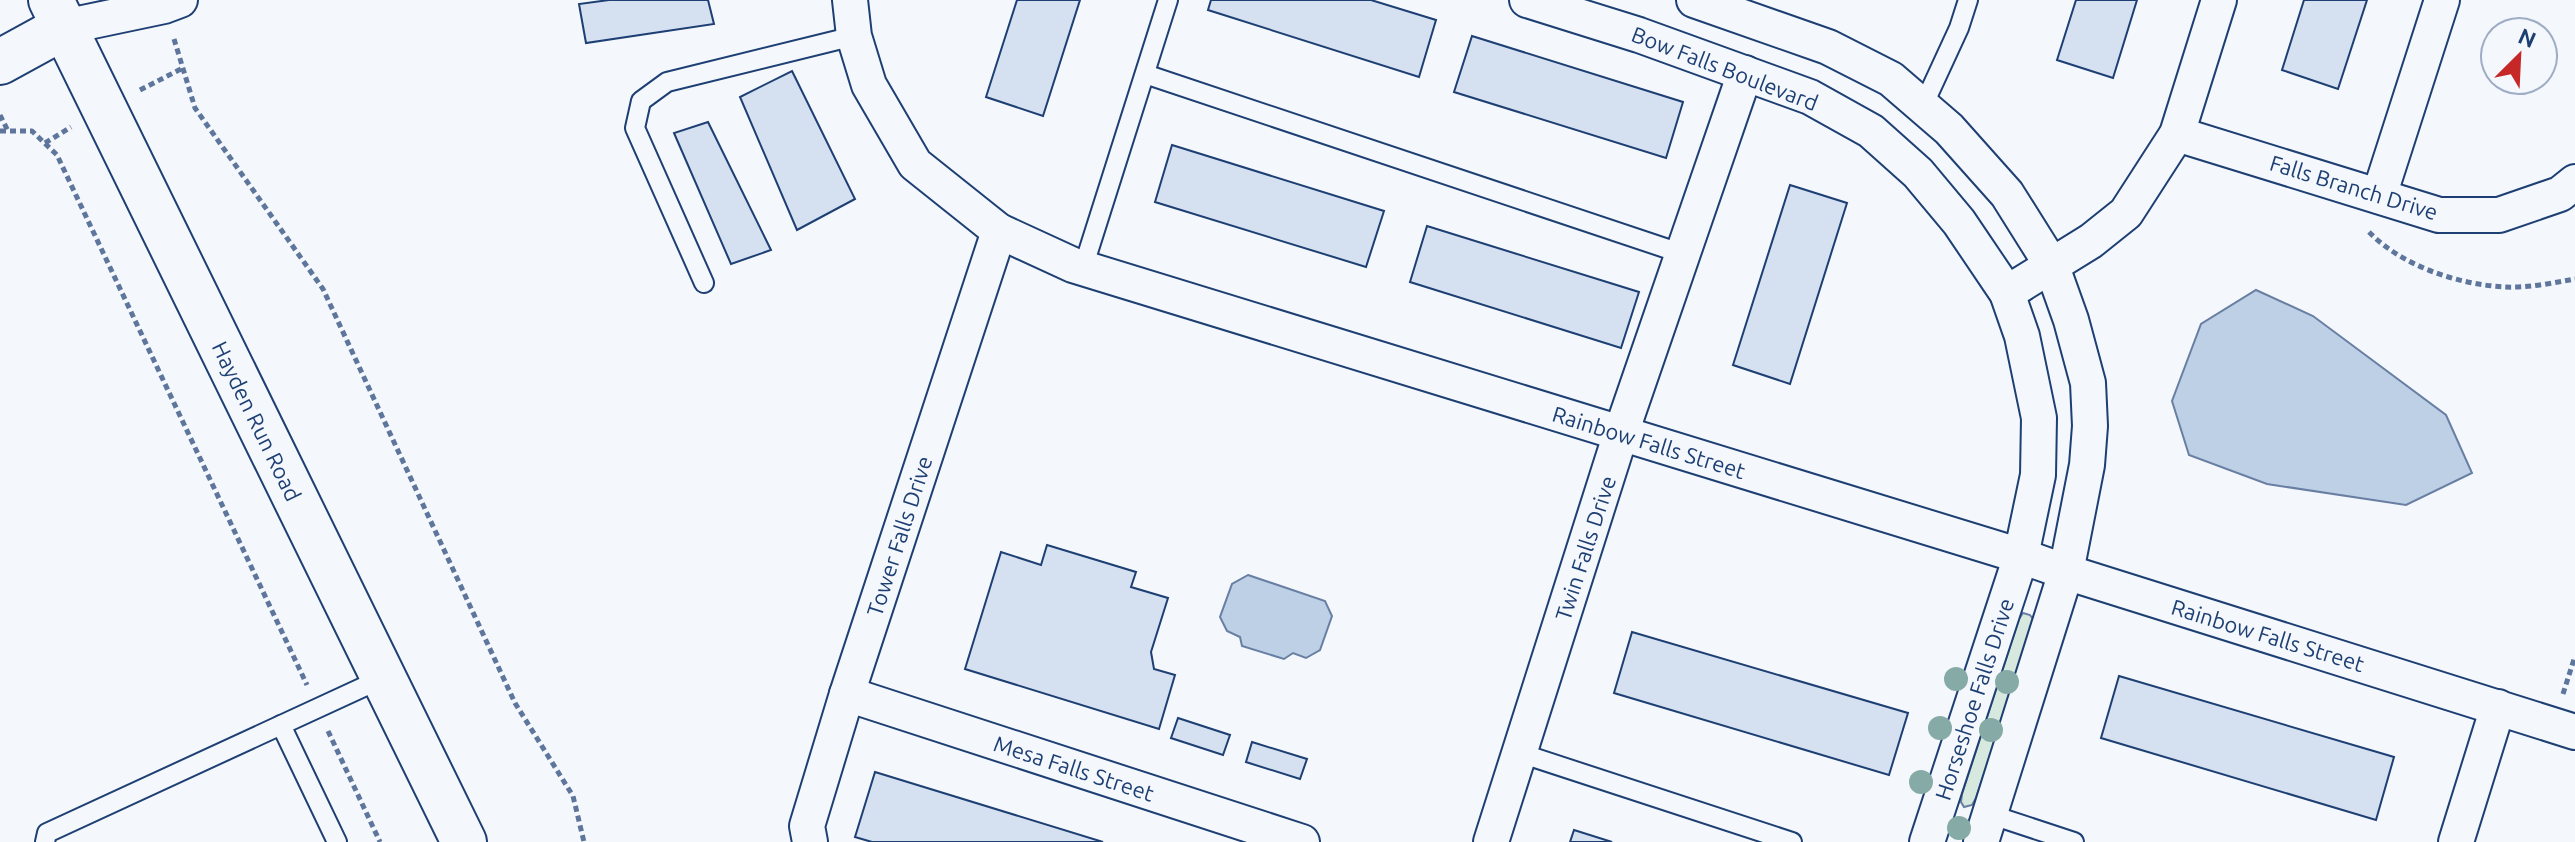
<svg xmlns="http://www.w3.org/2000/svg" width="2575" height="842" font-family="Ubuntu,sans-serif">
<rect width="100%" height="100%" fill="#f4f7fb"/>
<polygon fill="#d7e8df" stroke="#687fa3" stroke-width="2" points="2023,613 2030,615 2033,619 2032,628 1976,798 1972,805 1964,807 1961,802 1962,794 2019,619"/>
<g fill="#bed0e5" stroke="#687fa3" stroke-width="2">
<polygon points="2256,290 2313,316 2446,415 2472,473 2406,505 2267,484 2189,455 2172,401 2201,324"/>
<polygon points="1248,575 1325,601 1332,616 1320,650 1306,658 1293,653 1284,659 1242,646 1240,637 1227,631 1220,617 1232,584"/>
</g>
<g fill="#d5e0f0" stroke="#1d3f73" stroke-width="2">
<polygon points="609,0 708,0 714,24 586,43 579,4"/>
<polygon points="1017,0 1080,0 1043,116 986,97"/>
<polygon points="1211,0 1371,0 1436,20 1419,77 1208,10"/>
<polygon points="2076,0 2137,0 2113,78 2057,60"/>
<polygon points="2304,0 2367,0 2338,89 2282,70"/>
<polygon points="1472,36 1683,102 1666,158 1454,92"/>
<polygon points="792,71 855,199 797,230 740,97"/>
<polygon points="708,122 771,250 731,264 674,133"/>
<polygon points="1172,145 1384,211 1366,267 1155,202"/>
<polygon points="1790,185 1847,203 1790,384 1733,365"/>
<polygon points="1427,226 1639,292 1621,348 1410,282"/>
<polygon points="1047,545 1136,572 1131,587 1168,598 1151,652 1154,669 1175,675 1159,729 965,669 1001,552 1041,565"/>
<polygon points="1632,632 1908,713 1889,775 1614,693"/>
<polygon points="2119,676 2394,757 2376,820 2101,738"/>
<polygon points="1178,718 1230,735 1223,755 1171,738"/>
<polygon points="1252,742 1307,759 1300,779 1246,762"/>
<polygon points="875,772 1103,842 872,842 855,837"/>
<polygon points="1574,830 1612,842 1570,842"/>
</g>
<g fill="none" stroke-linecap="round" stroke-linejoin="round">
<g stroke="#1d3f73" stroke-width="22">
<g id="service">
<polyline points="1145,74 1683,254"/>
<polyline points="1923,106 1959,28 1968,0"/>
<polyline points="1083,268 1168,0"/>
<polyline points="704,283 635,128 641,101 667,82 854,36"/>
<polyline points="281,725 337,842"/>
<polyline points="1520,753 1792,842"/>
<polyline points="1989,814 2074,842"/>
<polyline points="45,842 47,833 383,678"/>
</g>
</g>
<g stroke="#1d3f73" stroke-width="38">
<g id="minor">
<polyline points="850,0 854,36 869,85 915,164 999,231 1073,265 2021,556 2066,572 2575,732"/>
<polyline points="1527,0 1639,35 1810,97 1871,131 1918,173 1959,222 2007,293 2022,336 2039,418 2038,475 2021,556 1927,842"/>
<polyline points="1694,0 1828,47 1891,79 1949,129 2007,194 2051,264 2071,320 2088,383 2090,426 2087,465 2066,572 1981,842"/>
<polyline points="64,27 164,6 180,0"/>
<polyline points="2177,134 2439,215 2499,215 2560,194 2575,182"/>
<polyline points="2379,196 2442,0"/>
<polyline points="2007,293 2091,241 2126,213 2177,134 2219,0"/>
<polyline points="847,694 1302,842"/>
<polyline points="810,842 807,826 847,694 999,231"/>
<polyline points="1491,842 1621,433 1745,73"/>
<polyline points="2456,842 2498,707"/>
</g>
</g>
<g stroke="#1d3f73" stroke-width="48">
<g id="secondary">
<polyline points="51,0 464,842"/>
<polyline points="0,62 64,27"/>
</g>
</g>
<g stroke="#5e769c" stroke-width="5" stroke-dasharray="6 4" stroke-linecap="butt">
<polyline points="174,39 195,108 323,289 515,703 573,796 584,842"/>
<polyline points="140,90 183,68"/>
<polyline points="0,115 8,131"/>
<polyline points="0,131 32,131 57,155 307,685"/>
<polyline points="45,143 71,127"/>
<path d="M 2369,232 C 2402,266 2459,285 2506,287 C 2528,288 2553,283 2575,279"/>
<polyline points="2563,694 2575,656"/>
<polyline points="328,731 380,842"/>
</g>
<use href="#service" stroke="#f4f7fb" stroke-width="18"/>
<use href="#minor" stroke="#f4f7fb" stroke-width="34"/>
<use href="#secondary" stroke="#f4f7fb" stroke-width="44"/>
</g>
<g fill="#86aba6">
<circle cx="1956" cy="679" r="12"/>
<circle cx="2007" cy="682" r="12"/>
<circle cx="1940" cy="728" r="12"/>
<circle cx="1991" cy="730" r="12"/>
<circle cx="1921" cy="782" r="12"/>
<circle cx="1959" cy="828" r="12"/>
</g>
<g text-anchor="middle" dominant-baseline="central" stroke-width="6" stroke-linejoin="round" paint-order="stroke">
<g font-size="22" fill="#1d3f73" stroke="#f4f7fb">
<text transform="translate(1725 68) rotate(21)">Bow Falls Boulevard</text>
<text transform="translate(2354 187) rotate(17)">Falls Branch Drive</text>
<text transform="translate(257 421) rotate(64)">Hayden Run Road</text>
<text transform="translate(1649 442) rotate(17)">Rainbow Falls Street</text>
<text transform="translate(899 536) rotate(-72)">Tower Falls Drive</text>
<text transform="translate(1585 548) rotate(-72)">Twin Falls Drive</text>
<text transform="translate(2268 635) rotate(17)">Rainbow Falls Street</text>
<text transform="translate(1974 699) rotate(-72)">Horseshoe Falls Drive</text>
<text transform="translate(1074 768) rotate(18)">Mesa Falls Street</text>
</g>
</g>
<g transform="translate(2519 56) rotate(24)"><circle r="38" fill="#f4f7fb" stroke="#9eadc5" stroke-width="2"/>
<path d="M0-6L14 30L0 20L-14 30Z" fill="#c62828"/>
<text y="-12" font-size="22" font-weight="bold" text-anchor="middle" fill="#1d3f73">N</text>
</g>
</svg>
